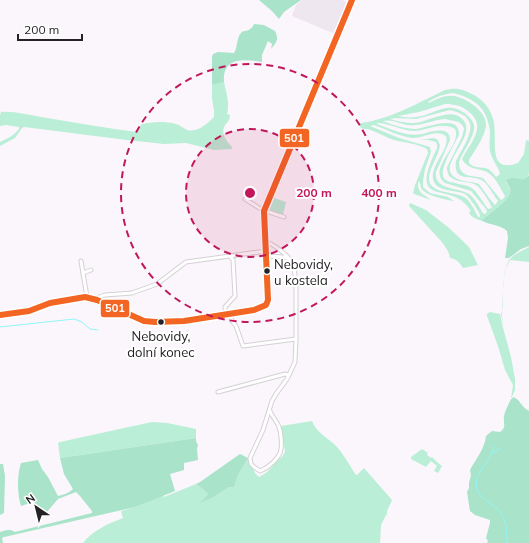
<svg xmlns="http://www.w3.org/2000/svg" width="529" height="543" font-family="Mulish,sans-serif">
<rect width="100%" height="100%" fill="#faf6fb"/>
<polygon fill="#eee7f0" points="302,0 342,0 349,3 335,34 292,16 296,5"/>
<g fill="#baeed7" fill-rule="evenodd">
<path d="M 224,82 C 226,93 230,102 227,114 L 230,115 C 229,123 227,121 224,127 C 221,134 227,142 232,147 L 232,149 L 214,150 L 186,143 L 164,144 L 127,140 L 24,127 L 22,128 L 15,138 L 0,146 L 0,142 C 7,139 14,135 19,129 L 19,127 L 6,125 L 0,126 L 0,115 L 1,112 C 15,111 28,115 41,117 C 73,122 105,128 137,132 L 138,131 L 140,126 L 142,124 C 153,122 164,121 176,124 C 180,125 183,128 187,130 C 197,133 207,124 214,117 L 214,110 L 212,99 L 212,85 Z"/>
<path d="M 451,89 C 460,88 466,91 474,95 C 484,101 490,108 493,119 C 499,137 485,175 518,163 L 524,154 L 526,140 L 529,141 L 529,173 C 525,186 521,177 513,179 C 510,179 508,181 506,182 C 508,185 510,188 510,191 C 511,201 488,213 482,221 C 477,219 471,218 469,212 L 471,211 C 452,178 406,212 437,148 L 437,145 L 436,142 L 428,140 L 420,140 L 433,138 L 437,139 L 440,145 C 439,156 430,166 429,177 C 428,194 453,191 464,197 C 470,200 475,211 478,217 L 480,217 C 480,212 477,210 475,206 C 472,202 469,197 465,194 C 457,190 439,192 434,182 C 427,167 451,150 446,136 C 435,129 425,138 413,138 C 400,137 386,129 374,125 L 370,126 L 399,138 L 430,147 L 431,152 L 425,169 L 423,181 L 423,187 L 430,193 L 448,197 L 454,201 L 453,201 C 444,199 426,196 421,188 C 421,187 420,182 419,181 L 418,183 C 418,194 424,194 431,200 L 414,194 L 413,193 L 415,185 L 428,153 L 427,149 C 416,143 406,143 394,140 C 385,137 377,132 368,129 L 364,129 L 360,127 L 360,124 L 361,123 C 388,120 420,102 445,90 ZM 453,93 C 475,98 488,109 490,132 C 490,139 489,145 490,151 C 492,160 498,166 500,174 L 496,177 C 493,173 490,169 485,168 C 479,167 473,168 469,163 L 469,160 C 475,150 484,138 486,126 C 487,111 466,98 454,96 C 445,95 437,99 429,103 L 428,102 C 435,97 444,94 453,93 ZM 445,104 C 454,104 463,106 469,112 C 488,127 469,144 462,159 C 468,170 478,168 487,172 C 496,177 500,188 505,196 L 503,199 L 501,200 L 483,178 C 472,175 459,178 459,162 C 463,151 472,141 474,129 C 475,123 471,119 468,116 C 448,98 436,115 416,117 C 410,118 404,117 398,116 L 419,112 ZM 450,110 C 455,111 460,113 465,116 C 467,118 469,121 470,124 C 473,133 460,153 456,161 C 453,184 472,173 483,181 C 488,184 494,196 498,201 L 495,205 L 489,198 L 479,184 C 471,181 459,182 453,176 C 437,162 487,129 456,115 C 446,111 425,122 414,123 C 407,123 396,121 390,119 L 395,118 L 416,119 ZM 445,119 L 459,122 L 463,126 L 464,129 L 462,137 L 447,167 L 447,170 L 449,176 C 458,184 467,180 476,185 C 481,188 490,202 492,208 L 488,209 C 483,203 479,194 473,189 C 469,185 461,185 455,183 C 452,182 446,182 444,178 C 438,171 455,143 459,135 C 460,113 427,128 416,129 C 405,129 393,125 383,121 C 391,119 399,123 407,125 C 420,127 432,120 445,119 ZM 377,123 C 390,123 402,131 415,131 C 428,130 442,121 455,129 C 463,145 426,169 445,183 L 471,191 L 486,209 L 487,212 L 485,214 L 483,213 C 479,207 474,196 467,193 C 456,187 434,190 436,172 L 450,140 C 450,125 431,132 422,134 C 417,135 412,135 407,134 C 397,132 387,128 377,124 Z"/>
<polygon points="274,198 286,202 283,215 268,210"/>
<path d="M 410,203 L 426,210 L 449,228 L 469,247 L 478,265 L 463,268 C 460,263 457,259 450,258 C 449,251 445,246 441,241 L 409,206 Z"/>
<polygon points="529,247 529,262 510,260 505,270 503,289 502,317 504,329 501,315 503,307 503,285 506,267 509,260 514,255"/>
<polygon points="490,312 500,314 502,324 511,357 515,379 515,390 511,399 513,385 505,370 498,346 487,316 487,314"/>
<path d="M 312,421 C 316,432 328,438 336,446 C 343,453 350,466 356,475 L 357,475 L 364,468 L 392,500 L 387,511 L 387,515 L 386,515 L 381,525 L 380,543 L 83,543 C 93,530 108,524 123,518 L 121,511 L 135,507 L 138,506 L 163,495 L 164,497 L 196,484 L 204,490 L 208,494 L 201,502 L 214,497 L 229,487 L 234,487 L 238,475 L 248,458 L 254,470 L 255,473 L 259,477 C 262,475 267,473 270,469 C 274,465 276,460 282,457 L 285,452 L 281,426 Z"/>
<polygon points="152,422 167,423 196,429 196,438 60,458 58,443 60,442"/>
<polygon points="422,449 428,453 427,455 431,458 432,457 438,463 442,466 438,473 434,471 437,466 431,461 426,467 411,459 411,457"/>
</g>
<g fill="#a8e3ca">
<polygon points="259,0 301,0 284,12 279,19 272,11"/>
<path d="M 254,24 L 264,25 L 275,31 C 279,39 277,42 271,49 L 272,44 L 268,41 L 262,55 L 262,62 C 244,59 222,57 224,82 L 212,85 L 212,57 L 213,54 L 218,52 L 234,53 C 238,47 236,39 241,33 C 243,30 247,32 250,29 C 252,28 253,26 254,24 Z"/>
<path d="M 529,175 L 529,246 L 521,249 L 509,258 L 505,258 L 508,238 L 507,231 C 501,225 490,225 482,221 C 488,213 513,200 510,189 C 509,186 507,183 506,180 C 508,179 511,178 513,178 C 521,178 523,183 529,175 Z"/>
<path d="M 513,397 C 520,399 522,408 529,411 L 529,543 L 487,543 L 488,541 L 486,538 L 490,523 L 490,520 L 475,515 L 470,511 L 467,492 L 469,488 L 469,483 L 471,475 L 470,470 C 476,459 485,448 486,436 L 492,431 L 500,432 C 507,427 503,423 504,416 C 505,410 509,404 511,399 L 512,399 Z"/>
<path d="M 196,438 L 196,441 L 198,445 L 197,449 L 198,460 L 184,463 L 184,470 L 170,474 L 175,491 L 138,506 L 135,507 L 4,537 L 2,538 L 3,543 L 0,543 L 0,532 C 6,530 10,529 15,532 L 92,513 L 92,511 L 80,496 L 76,492 L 58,499 L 45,514 L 41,512 L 33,502 L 21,506 C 17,493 17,475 21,463 L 38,460 L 42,469 L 48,477 L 58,496 C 63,495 69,493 73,489 L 64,474 L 60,458 Z"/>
<polygon points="240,454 248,458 238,475 234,487 229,487 214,497 200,503 208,494 204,490 196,484 200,482"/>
<polygon points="0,464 3,464 5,476 4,513 0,515"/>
</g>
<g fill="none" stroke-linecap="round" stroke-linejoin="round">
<g stroke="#90f7f9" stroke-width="1">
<polyline points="0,327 74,319 82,322 90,329 98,330"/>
<path d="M 494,446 C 494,458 475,471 476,485 C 477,499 494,503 501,513 C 507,522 507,533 507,543"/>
<polyline points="493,453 501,448"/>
</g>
<g stroke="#d4d1d4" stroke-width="5">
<g id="minor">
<polyline points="245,199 264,211 269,212 284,217"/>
<path d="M 265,241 C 274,245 281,250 288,257"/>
<path d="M 266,256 L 284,257 L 289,259 L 293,262 L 296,282 L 296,339 L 295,362 L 287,379 L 276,394 L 272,401 L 263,430 L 250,458 L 251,464 L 254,467 L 260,471 C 268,468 280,458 281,449 C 282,443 281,433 279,427 C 277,421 272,417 270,411"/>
<polyline points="81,261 87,297"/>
<polyline points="83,273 91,270"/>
<polyline points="97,300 99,297 105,295 132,293 157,284 186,262 266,251"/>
<polyline points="230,314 232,321 236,326 243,346 296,339"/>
<polyline points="0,315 29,311 41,307 50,303 85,297 97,300 144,321 155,322 184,321 254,310 266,305 268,300 264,211 352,0"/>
<polyline points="225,315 225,307 235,296 233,260 230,256"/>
<polyline points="218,392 285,374 289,375"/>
</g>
</g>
<use href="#minor" stroke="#fefefe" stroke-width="3"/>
<g stroke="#fff" stroke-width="9">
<polyline id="bus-1" points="0,315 29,311 50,303 85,297 97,300 144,321 155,322 184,321 254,310 266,305 268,300 264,211 352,0"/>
</g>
<use href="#bus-1" stroke="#f26522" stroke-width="6"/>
</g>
<circle cx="250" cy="193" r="64" fill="#c2185b" fill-opacity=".12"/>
<g fill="none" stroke="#c2185b" stroke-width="2" stroke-dasharray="7 5">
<circle cx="250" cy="193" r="64"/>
<circle cx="250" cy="193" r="129"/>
</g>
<g fill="#242224" stroke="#fff" stroke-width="1.5">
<circle cx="267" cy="271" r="3.5"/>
<circle cx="161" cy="322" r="3.5"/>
</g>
<g text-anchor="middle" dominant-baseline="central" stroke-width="4" stroke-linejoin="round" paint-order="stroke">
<g font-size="13" fill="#242224" stroke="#fff" text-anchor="start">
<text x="274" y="264">Nebovidy,<tspan x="274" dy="16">u kostela</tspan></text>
<text x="161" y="336" text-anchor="middle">Nebovidy,<tspan x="161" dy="16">dolní konec</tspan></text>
</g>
</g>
<circle cx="250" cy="193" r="6" fill="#c2185b" stroke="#fff" stroke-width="2"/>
<g font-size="12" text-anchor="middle" font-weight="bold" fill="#c2185b" stroke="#fff" stroke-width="4" stroke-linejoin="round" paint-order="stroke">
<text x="314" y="197">200 m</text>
<text x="379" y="197">400 m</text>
</g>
<g stroke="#fff" stroke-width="1.5">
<rect x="279" y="128" width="31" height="20" rx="4" fill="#f26522"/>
<rect x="100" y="299" width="30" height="19" rx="4" fill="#f26522"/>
</g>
<g font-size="11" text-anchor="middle" font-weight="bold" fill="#fff">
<text x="294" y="142">501</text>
<text x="115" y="312">501</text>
</g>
<g transform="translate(36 507) rotate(325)" stroke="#ffffff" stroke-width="3" paint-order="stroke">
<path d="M0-3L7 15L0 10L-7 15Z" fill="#242224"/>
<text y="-6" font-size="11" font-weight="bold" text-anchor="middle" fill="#242224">N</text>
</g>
<path d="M18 34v6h64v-6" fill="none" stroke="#242224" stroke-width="2"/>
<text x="24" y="34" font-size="12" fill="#242224" stroke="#ffffff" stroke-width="3" paint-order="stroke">200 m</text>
</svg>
